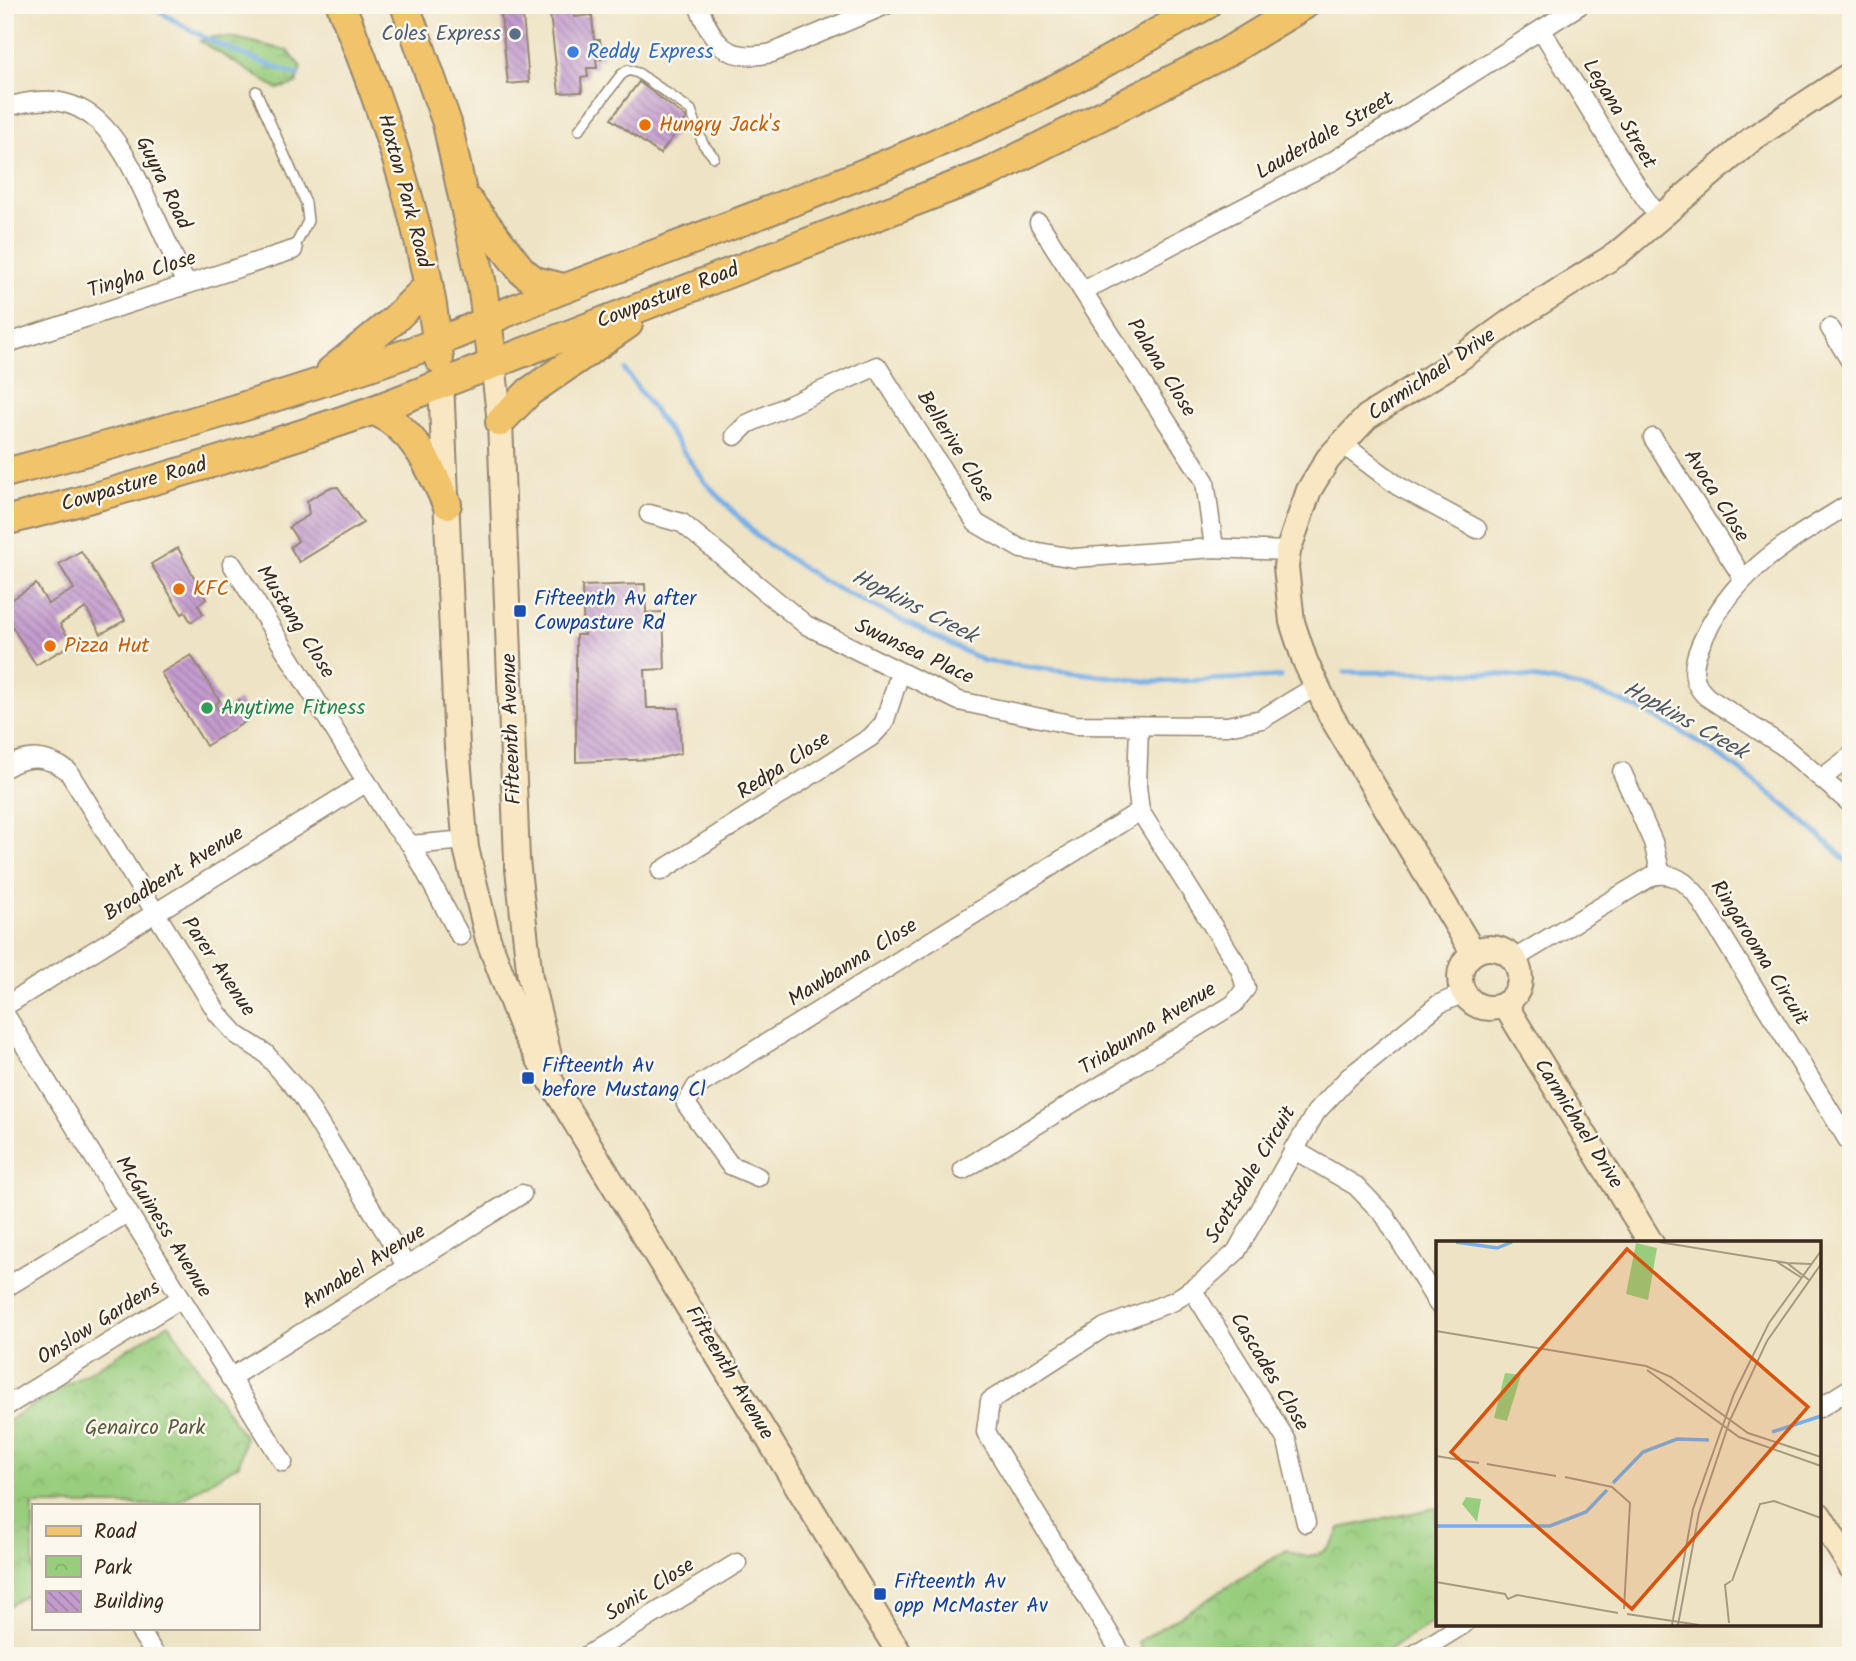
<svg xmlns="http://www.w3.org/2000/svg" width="1856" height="1661" font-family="Kalam,sans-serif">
<defs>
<pattern id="wetland-marsh" width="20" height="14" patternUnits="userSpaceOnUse" patternTransform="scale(1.75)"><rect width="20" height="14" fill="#98cd7e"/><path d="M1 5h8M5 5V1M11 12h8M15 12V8" fill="none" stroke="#84b06c"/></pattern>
<pattern id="park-crowns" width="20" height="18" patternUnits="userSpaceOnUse" patternTransform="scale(1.75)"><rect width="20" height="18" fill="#98cd7e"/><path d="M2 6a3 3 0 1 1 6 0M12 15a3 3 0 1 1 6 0" fill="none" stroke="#84b06c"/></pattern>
<pattern id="building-back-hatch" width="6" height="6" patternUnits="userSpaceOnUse" patternTransform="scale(1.75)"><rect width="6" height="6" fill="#c39cce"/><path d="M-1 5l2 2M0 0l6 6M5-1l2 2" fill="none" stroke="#a07fa7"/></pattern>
</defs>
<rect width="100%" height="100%" fill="#fbf7ec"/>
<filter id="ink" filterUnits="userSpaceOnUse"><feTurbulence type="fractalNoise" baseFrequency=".0143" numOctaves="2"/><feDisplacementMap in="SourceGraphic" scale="14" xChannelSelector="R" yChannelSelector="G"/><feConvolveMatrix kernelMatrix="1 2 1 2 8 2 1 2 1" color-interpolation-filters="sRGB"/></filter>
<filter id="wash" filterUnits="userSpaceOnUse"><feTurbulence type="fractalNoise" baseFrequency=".00686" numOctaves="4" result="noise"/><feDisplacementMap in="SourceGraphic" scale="28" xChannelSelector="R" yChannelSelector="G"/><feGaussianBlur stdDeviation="1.57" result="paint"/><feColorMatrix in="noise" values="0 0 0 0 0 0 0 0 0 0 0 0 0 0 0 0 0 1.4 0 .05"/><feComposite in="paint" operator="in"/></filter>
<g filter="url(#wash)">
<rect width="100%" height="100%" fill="#eee3c4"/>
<polygon fill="url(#wetland-marsh)" stroke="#6a7c4e" stroke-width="2" points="213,37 236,38 288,51 301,67 296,84 278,89 200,41"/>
<g fill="url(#park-crowns)" stroke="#6a7c4e" stroke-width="2">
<polygon points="169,1324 245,1438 239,1464 172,1505 33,1505 33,1591 5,1608 5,1422"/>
<path d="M 1436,1508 L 1438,1619 L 1378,1656 L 1146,1656 L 1138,1642 L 1287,1550 C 1309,1564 1334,1552 1340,1528 Z"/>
</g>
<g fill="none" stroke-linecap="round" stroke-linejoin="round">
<g stroke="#77afe6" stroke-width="5">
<path d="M 150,5 C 200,39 242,56 298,75"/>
<polyline points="625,370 705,482 759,538 821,580 984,661 1152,682 1281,677"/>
<path d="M 1345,672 C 1416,673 1487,669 1557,682 C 1666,703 1773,790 1851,865"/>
</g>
</g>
<g id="blocks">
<g fill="url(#building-back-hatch)">
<polygon points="500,5 522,5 529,82 508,84"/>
<polygon points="549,5 573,5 574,17 592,15 594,40 600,40 602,59 596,59 597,68 587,68 588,77 581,78 582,92 559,93"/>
<polygon points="639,82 687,118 660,154 611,119"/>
<polygon points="338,487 363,523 299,562 290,547 298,541 289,527 309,515 307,501 329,488"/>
<polygon points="178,548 206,599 198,605 203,614 191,622 185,612 182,614 151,564"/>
<polygon points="81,551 125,620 101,634 86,608 60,624 72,644 36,665 5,615 5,604 36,584 48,604 74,589 59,564"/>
<polygon points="645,584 646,613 663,612 665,669 645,670 647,708 679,708 681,753 657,759 576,762 576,635 584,635 582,586"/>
<polygon points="191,655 220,701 215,704 220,713 239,700 250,719 206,746 161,673"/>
</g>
</g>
</g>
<g filter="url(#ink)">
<use href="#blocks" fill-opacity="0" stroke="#948671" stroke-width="2"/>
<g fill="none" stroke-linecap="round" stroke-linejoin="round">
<g stroke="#948671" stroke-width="12">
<g id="lane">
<polyline points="256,91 306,203 308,221 293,250"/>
<polyline points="579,130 621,75 628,70 638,73 691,110 703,144 714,157"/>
</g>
</g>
<g stroke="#948671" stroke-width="21">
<g id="street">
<path d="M 698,5 C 714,45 726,63 772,53 L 886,5"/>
<polyline points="1542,31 1638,188 1660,219"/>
<path d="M 5,108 C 88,80 118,136 148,201 C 161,228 173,256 186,284"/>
<polyline points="1039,223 1205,481 1214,548"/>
<polyline points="1085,290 1333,161 1580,5"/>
<polyline points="1830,328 1851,362"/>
<polyline points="5,344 293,250"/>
<polyline points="735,436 747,424 877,366 976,523 1021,549 1074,558 1214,548 1288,551"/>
<polyline points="1653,438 1743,578"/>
<polyline points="1341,443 1398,486 1477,529"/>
<path d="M 1851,503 C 1786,543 1733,571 1701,644 C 1692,664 1690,682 1707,697 L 1783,746 L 1851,804"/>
<polyline points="649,514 682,523 806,625 959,701 1074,725 1227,726 1262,719 1315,687"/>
<polyline points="232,564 392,823 411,845 460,936"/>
<path d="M 5,768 C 28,754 47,756 68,771 L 218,1014 L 237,1035 L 265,1053 L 302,1096 L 407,1267"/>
<polyline points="1622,772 1653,842 1661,874"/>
<polyline points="1822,778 1851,756"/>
<polyline points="411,845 466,840"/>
<polyline points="661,871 871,737 884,723 900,673"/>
<path d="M 1514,959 L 1652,876 C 1673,871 1687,882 1699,898 L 1851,1145"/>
<polyline points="5,1006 367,782"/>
<polyline points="5,1014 283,1462"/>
<polyline points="1293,1149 1356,1186 1385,1216 1438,1304"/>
<polyline points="963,1170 1234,1004 1246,988 1240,969 1140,811 1137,786 1139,726"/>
<polyline points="758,1177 730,1165 686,1104 696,1087 1140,811"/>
<polyline points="5,1288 127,1213"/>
<polyline points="1192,1289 1287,1441 1306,1523"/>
<polyline points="230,1378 522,1194"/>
<polyline points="5,1407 180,1299"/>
<polyline points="1819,1408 1851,1388"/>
<polyline points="138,1628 156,1656"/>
<polyline points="586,1656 737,1563"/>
<polyline points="1123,1656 986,1432 990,1401 1105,1327 1174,1301 1201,1283 1236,1252 1316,1112 1349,1077 1373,1058 1439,1004 1464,993"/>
<polyline points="1412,1656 1464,1624"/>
</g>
</g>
<g stroke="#948671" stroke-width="28">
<g id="secondary">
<polyline points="493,364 500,422 517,860 530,978 551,1064"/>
<polyline points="441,382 457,747 466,848 488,939 523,1031 557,1092 901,1656"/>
<circle cx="1490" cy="978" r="30"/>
<polyline points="1473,952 1331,716 1305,661 1292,622 1286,567 1288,551 1309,490 1328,459 1367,417 1449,366 1514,319 1617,254 1752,139 1851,74"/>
<polyline points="1505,1005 1651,1243"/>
<polyline points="1819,1515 1851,1567"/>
</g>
</g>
<g stroke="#948671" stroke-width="32">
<g id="primary">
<path d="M 341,5 C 387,119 427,236 439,359"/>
<polyline points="405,5 447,123 482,285 493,364"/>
<polyline points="469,202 522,271 535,281 564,288"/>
<polyline points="331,371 394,320 428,286"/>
<path d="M 374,410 C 414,430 429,464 447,504"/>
<polyline points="500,422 529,392 628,324"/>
<path d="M 5,473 C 146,436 285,397 422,348 C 471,330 517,306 566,288 C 727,226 891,168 1047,93 C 1101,66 1153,34 1206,5"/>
<path d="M 5,521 C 130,489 252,452 374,410 L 988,173 L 1227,52 L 1304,5"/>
</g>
</g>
<use href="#lane" stroke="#fff" stroke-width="9"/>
<use href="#street" stroke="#fff" stroke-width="18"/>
<use href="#secondary" stroke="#f9e7c3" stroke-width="24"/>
<use href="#primary" stroke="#f1c36a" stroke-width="28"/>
</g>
</g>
<circle fill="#5c6f8a" stroke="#fbf7ec" stroke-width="2.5" cx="515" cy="34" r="7"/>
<circle fill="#3f7fe0" stroke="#fbf7ec" stroke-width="2.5" cx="573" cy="52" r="7"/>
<g fill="#e8710a" stroke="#fbf7ec" stroke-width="2.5">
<circle cx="645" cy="125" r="7"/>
<circle cx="179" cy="589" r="7"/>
<circle cx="50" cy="646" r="7"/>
</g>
<g fill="#1a4fb4" stroke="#fbf7ec" stroke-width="2.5">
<rect x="513" y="604" width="14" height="14" rx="3.5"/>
<rect x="521" y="1071" width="14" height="14" rx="3.5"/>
<rect x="873" y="1587" width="14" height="14" rx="3.5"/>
</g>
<circle fill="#2e9e5b" stroke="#fbf7ec" stroke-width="2.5" cx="207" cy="708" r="7"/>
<g text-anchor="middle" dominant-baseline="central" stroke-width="5" stroke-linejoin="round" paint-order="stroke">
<g font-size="21" fill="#4e5e75" stroke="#fbf7ec" text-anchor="end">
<text x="501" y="34">Coles Express</text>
</g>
<g font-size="21" fill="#366cbe" stroke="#fbf7ec" text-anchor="start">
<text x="587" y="52">Reddy Express</text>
</g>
<g font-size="21" fill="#3b2a1e" stroke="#fbf7ec">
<text transform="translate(1619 114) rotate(59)">Legana Street</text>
<text transform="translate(1325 136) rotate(-30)">Lauderdale Street</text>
<text transform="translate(163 183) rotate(64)">Guyra Road</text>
<text transform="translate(404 191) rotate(75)">Hoxton Park Road</text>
<text transform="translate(142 275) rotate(-18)">Tingha Close</text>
<text transform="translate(668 296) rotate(-21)">Cowpasture Road</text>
<text transform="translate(1161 368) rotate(58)">Palana Close</text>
<text transform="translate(1432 375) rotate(-34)">Carmichael Drive</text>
<text transform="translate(955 447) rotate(58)">Bellerive Close</text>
<text transform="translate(134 485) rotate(-16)">Cowpasture Road</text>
<text transform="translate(1716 496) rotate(58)">Avoca Close</text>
<text transform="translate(295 622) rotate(58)">Mustang Close</text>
<text transform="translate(914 652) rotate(25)">Swansea Place</text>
<text transform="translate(512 729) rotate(-92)">Fifteenth Avenue</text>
<text transform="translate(784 766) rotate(-33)">Redpa Close</text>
<text transform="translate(174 874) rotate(-32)">Broadbent Avenue</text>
<text transform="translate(1759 953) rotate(58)">Ringarooma Circuit</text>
<text transform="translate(853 963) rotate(-32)">Mawbanna Close</text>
<text transform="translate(218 967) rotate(56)">Parer Avenue</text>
<text transform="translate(1148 1029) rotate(-32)">Triabunna Avenue</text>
<text transform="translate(1578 1124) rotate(58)">Carmichael Drive</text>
<text transform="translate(1251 1175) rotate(-59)">Scottsdale Circuit</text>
<text transform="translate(163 1227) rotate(58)">McGuiness Avenue</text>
<text transform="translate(364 1267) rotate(-32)">Annabel Avenue</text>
<text transform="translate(99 1323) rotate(-32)">Onslow Gardens</text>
<text transform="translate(1269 1372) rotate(59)">Cascades Close</text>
<text transform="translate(729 1373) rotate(59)">Fifteenth Avenue</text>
<text transform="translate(650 1590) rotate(-32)">Sonic Close</text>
</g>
<g font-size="21" fill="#c56008" stroke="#fbf7ec" text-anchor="start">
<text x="659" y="125">Hungry Jack's</text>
<text x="193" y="589">KFC</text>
<text x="64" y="646">Pizza Hut</text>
</g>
<g font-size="21" fill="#164399" stroke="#fbf7ec" text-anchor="start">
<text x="534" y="599">Fifteenth Av after<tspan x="534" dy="24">Cowpasture Rd</tspan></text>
<text x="542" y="1066">Fifteenth Av<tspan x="542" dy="24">before Mustang Cl</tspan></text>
<text x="894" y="1582">Fifteenth Av<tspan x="894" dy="24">opp McMaster Av</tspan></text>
</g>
<g font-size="21" fill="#27864d" stroke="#fbf7ec" text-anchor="start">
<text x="221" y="708">Anytime Fitness</text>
</g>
<g font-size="21" fill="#575b3b" stroke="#fbf7ec">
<text x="145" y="1428">Genairco Park</text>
</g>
<g font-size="23" font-style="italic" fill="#505964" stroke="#fbf7ec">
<text transform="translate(914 607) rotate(27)">Hopkins Creek</text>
<text transform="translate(1685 721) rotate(29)">Hopkins Creek</text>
</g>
</g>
<g transform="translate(1436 1241)">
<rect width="385" height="385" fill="#eee3c4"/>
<path d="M 200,2 L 221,7 L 212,59 L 190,53 ZM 69,132 L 85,134 L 71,180 L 58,177 ZM 30,256 L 45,258 L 41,281 L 26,263 Z" fill="#98cd7e"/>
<path fill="none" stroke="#77afe6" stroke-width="3.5" d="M 20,1 L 61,7 L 76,1M 336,191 L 385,175M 177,242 L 207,211 L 241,198 L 273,199M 0,285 L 114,285 L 150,271 L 171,249"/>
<path fill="none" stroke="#a69982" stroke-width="2" d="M 223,1 L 351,22 L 373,39M 341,21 L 366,37M 351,22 L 375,23M 0,90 L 210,125 L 235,136 L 312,192 L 385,216M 211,129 L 303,196 L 385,225M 0,215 L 43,222M 51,223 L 120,235M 129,236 L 176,246 L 194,262 L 188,368M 296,340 L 324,263 L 338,260 L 385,277M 0,341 L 69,353 L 72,358 L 81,354 L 182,372M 191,373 L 263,384M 293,382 L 289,344 L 295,340M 236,384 L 257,268 L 298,153 L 333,82 L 385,10M 242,384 L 263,272 L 294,179 L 331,100 L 385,23"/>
<path fill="#d7540e" fill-opacity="0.15" stroke="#d7540e" stroke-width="3.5" d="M 191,8 L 372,166 L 196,368 L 15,211 Z"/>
<rect width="385" height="385" fill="none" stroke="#3b2a1e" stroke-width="3.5"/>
</g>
<rect width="1856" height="1661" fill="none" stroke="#fbf7ec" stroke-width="28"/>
<rect x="32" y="1504" width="228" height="126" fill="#fbf7ec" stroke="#aea59a" stroke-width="2"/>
<rect x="46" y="1526" width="35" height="10" fill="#f1c36a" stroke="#aea59a" stroke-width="2"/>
<text x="94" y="1538" font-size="21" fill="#3b2a1e">Road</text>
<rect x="46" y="1556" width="35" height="21" fill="url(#park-crowns)" stroke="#aea59a" stroke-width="2"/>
<text x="94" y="1574" font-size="21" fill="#3b2a1e">Park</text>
<rect x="46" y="1591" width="35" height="21" fill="url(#building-back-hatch)" stroke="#aea59a" stroke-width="2"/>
<text x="94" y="1608" font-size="21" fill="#3b2a1e">Building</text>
</svg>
